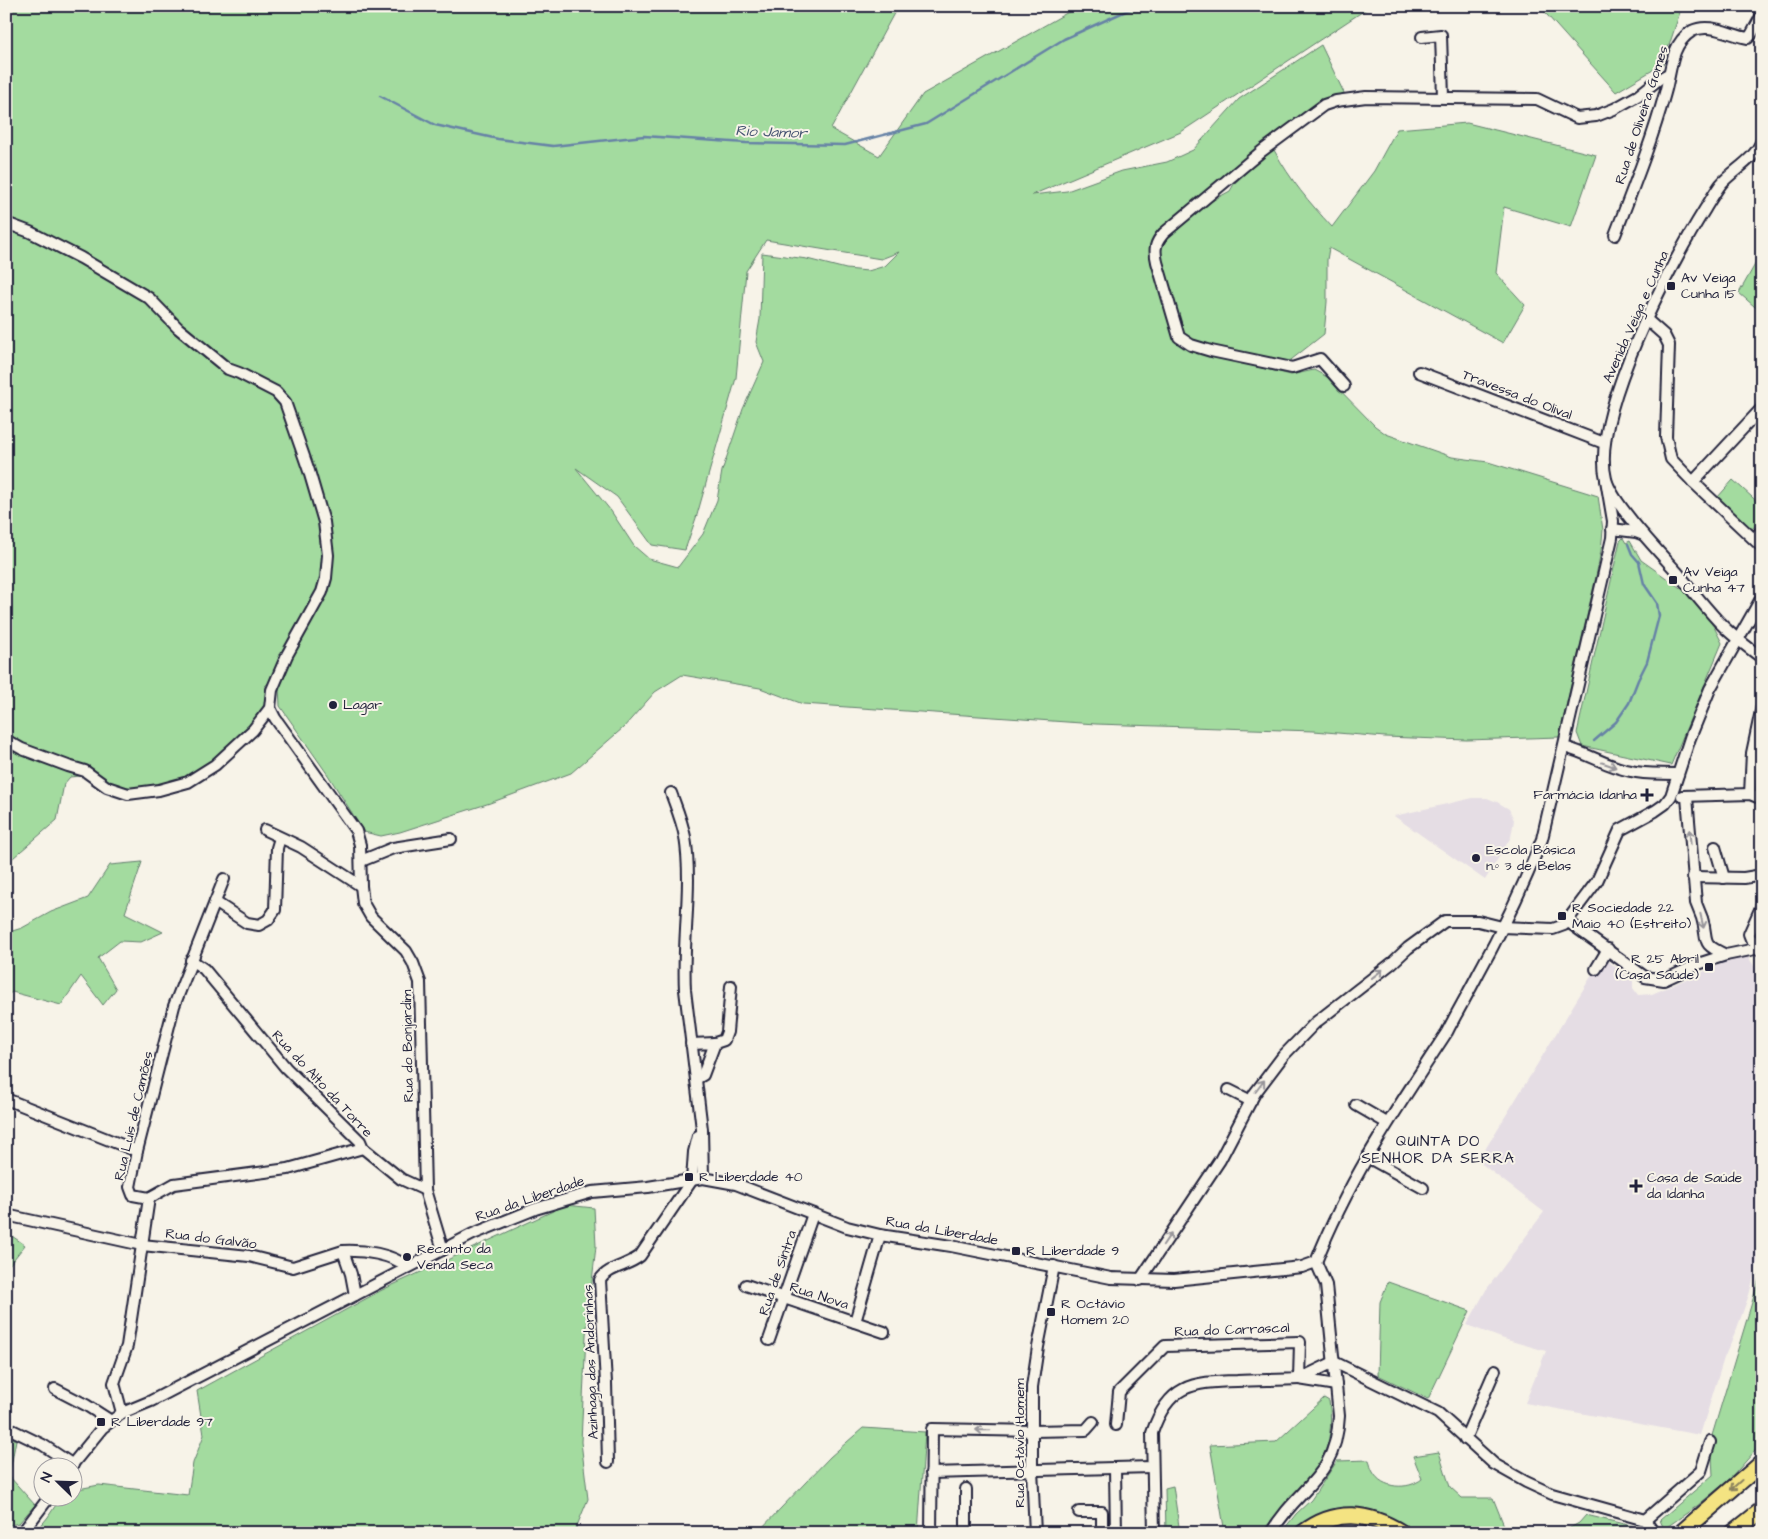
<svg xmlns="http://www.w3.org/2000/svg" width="1768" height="1539" font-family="'Architects Daughter',sans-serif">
<rect width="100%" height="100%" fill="#f7f3e8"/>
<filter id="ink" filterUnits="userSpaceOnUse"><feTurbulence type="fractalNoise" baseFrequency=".02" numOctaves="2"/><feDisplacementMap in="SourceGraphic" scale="10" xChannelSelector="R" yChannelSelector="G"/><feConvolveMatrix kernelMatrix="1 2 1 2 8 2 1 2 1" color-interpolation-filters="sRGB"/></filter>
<g filter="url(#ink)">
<g fill="#e5dde4">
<polygon points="1473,798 1487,798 1497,802 1509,809 1514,820 1511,837 1485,880 1394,816"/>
<polygon points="1742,955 1748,957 1755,967 1762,992 1762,1246 1749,1295 1736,1331 1724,1358 1700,1435 1525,1403 1546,1351 1504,1339 1467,1325 1486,1290 1544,1212 1478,1161 1603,957 1633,981 1633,988 1638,995 1652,994"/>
</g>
<g fill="#a3db9f" stroke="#627e6d" fill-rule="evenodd">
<path d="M 6,6 L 898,6 L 831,129 L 879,156 L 923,94 L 1079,6 L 1371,6 L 1181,132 L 1032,195 L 1067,191 L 1122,171 L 1167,162 L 1193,150 L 1239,99 L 1321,45 L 1345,95 L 1326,99 L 1276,133 L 1171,222 C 1158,234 1149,238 1150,257 L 1177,341 L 1188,350 L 1291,375 L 1314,370 L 1327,377 L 1375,426 L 1386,434 L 1452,457 L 1488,462 L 1598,496 L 1603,530 L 1601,551 L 1595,581 L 1559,737 L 1467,740 L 1385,737 L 1314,731 L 1096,724 L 803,704 L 760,688 L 682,675 L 655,692 L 623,728 L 571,773 L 490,803 L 400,832 L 381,836 L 364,832 L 328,775 L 280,706 L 279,687 L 271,681 L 265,686 L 269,705 L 251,729 L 202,771 L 164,787 L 127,791 L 97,776 L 88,767 L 82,765 L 72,765 L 34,752 L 80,776 L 70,777 L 64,784 L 57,820 L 6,864 ZM 766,240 L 881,259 L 899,252 L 885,266 L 868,271 L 846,269 L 807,259 L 762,253 L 760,319 L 756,342 L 764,362 L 743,409 L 722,471 L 717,500 L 703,534 L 678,567 L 649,559 L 634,546 L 611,511 L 576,468 L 617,497 L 652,545 L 685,550 L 697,515 L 736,378 L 746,271 Z"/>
<polygon points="1539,6 1682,6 1663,64 1616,92"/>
<path d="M 1467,123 L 1596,155 L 1571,227 L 1504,207 L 1496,273 L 1525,305 L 1503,343 L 1329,248 L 1327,260 L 1327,302 L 1324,334 L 1287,363 L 1193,343 L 1185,338 L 1180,328 L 1160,261 L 1160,245 L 1208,203 L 1230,191 L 1234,184 L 1262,157 L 1274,150 C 1291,181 1308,201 1332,227 L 1374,171 L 1397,129 Z"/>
<polygon points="1762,252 1762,313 1739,293"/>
<polygon points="1733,480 1762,506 1762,518 1752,529 1717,498"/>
<polygon points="1623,538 1626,543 1630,541 1641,560 1693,597 1714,627 1722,643 1671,765 1582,746 1577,733 1619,545 1620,541"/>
<polygon points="142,862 125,913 163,932 141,942 120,941 98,958 116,989 103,1005 81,976 61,1005 12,992 6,996 6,933 22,928 51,912 88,898 110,865"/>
<polygon points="566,1205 594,1208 596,1246 586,1335 581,1442 588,1499 574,1533 35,1533 48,1517 61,1497 72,1496 73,1490 99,1485 188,1495 193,1463 204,1435 197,1391 382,1290"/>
<polygon points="6,1232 25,1245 6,1269"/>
<polygon points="1762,1269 1762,1443 1731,1478 1697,1506 1664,1529 1660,1520 1713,1475 1711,1439"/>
<polygon points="1388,1282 1470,1311 1428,1399 1378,1375 1380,1302"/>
<path d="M 1324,1398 L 1329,1401 C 1337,1450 1315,1473 1285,1506 C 1277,1514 1268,1523 1262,1533 L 1225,1533 L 1210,1445 L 1276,1442 Z"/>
<polygon points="863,1428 925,1432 918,1533 757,1533 830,1457"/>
<polygon points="6,1435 16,1440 9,1476 35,1505 19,1523 6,1526"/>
<path d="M 1439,1452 L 1450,1487 L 1462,1498 L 1493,1498 L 1507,1533 L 1407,1533 L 1341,1510 L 1330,1511 L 1312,1520 L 1296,1533 L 1281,1533 L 1296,1514 L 1311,1500 L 1337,1461 L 1369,1460 C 1370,1464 1371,1469 1373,1472 C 1382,1489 1408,1490 1422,1479 L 1413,1456 Z"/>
<polygon points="1173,1486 1180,1533 1166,1533 1165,1488"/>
<polygon points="1586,1515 1632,1526 1641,1533 1561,1533 1579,1523"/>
</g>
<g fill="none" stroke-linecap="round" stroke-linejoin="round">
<g stroke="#6682a6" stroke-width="2.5">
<polyline points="380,96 435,125 498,139 553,146 644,136 746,143 845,145 926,124 1064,39 1137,6"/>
<polyline points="1594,741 1616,722 1629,703 1638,680 1647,662 1659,616 1657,603 1644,584 1639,562 1632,554 1628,544"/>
</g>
<g stroke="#22223b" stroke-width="14">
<g id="minor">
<polyline points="1422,37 1441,35 1443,97"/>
<path d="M 1762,140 C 1755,160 1734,169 1721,184 C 1715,192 1710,201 1705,209 C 1670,265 1590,416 1606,479 C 1612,503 1659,552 1677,572 C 1692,590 1707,610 1724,627 C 1735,638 1749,648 1762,658"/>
<polyline points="6,223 30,232 81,258 149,298 178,328 228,369 239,373 276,392 285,402 309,471 324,522 328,555 326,578 322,592 287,655 272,690 270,708 253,730 215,765 188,782 159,790 128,794 107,787 85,771 68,766 22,749 6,740"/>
<path d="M 1615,235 C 1633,188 1652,141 1665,93 C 1669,79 1670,66 1675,52 C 1678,44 1684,36 1692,31 C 1709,22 1730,35 1748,38 L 1751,35 L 1762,15"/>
<polyline points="1647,320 1664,335 1669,345 1666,437 1671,459 1693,482 1762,547"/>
<polyline points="1419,372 1604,443"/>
<path d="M 1344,386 L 1320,359 L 1292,368 L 1211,351 L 1191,345 L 1179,337 L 1157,262 C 1154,249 1155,243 1164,233 L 1262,151 L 1324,105 L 1336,101 L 1366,97 L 1537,99 L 1577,118 L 1596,116 L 1614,109 L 1639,95 L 1659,79 L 1668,74"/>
<polyline points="1693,482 1762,408"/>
<polyline points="1612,529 1636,532 1644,535"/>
<polyline points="1754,539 1762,530"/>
<polyline points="270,708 275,718 356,831 360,845 361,886 363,903 371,917 406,951 413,963 420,982 425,1190 443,1250"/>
<path d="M 1564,747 C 1588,753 1607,767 1631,771 C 1646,775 1663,773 1678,774"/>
<path d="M 671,793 C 676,807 682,821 685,837 C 693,887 682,939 685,990 L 702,1129 L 703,1178"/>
<polyline points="1750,794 1752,753 1762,706"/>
<polyline points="1682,796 1750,794 1762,799"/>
<path d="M 1687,797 L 1696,903 C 1698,908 1700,913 1702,918 C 1709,941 1699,943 1726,955"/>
<polyline points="265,830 301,847 361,886"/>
<polyline points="1715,847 1724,878"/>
<polyline points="361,861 393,848 451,839"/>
<polyline points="1693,877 1744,878 1762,875"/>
<polyline points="215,902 247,923 259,925 268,920 275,910 277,848 280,838"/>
<polyline points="1762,905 1749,934 1751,939 1762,948"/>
<polyline points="1567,921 1645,977 1664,980 1701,963 1726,955 1760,948"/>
<polyline points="191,960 204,969 286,1068 360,1141 363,1148 401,1179 425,1190"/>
<polyline points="1596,969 1608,949"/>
<polyline points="715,1043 724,1040 727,1032 731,986"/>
<polyline points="691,1044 715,1043 703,1075 696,1079"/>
<polyline points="1229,1090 1251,1101"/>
<polyline points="6,1099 137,1151"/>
<polyline points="1356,1105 1387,1123"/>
<polyline points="1367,1157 1423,1188"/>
<polyline points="149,1198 174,1184 288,1169 363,1148"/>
<path d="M 6,1215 L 142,1245 L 249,1256 L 293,1267 L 343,1251 C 364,1250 391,1254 408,1267"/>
<polyline points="343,1251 351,1274 355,1295"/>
<polyline points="1140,1280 1220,1160 1255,1093 1283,1056 1315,1023 1392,963 1408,948 1445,921 1478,921 1502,927 1553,929 1564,925 1597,881 1620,830 1655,811 1665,804 1671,796 1690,738 1710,689 1762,597"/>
<polyline points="746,1285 884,1332"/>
<polyline points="855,1322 880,1235"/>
<polyline points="769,1340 813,1214"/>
<polyline points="1336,1385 1299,1379 1334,1362 1438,1413 1494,1464 1526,1482 1552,1494 1645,1520 1701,1471 1710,1442"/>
<polyline points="55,1389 86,1405 111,1421"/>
<polyline points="122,1413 114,1383 127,1346 149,1198 133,1195 130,1187 137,1151 174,1006 224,879"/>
<path d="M 1116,1425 L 1119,1392 L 1165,1346 L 1300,1342 L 1299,1379 C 1278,1380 1258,1380 1237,1381 C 1191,1382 1168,1385 1152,1433 L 1154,1533"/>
<polyline points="6,1427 43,1445 73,1465"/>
<polyline points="1465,1439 1495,1370"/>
<path d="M 608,1462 L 606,1383 L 600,1280 C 608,1267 628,1266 640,1256 L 692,1180 L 694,1152 L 698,1136"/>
<path d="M 71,1466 L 102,1428 L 122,1413 L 151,1401 L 473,1234 L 535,1209 L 592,1192 L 648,1187 L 703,1178 L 736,1184 L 847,1227 L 880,1235 L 951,1246 L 1111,1278 L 1174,1280 L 1302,1267 L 1316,1262 C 1349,1178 1398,1107 1447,1032 C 1457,1012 1468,994 1478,974 C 1502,931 1524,885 1542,839 L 1612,538 L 1613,521 L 1606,480"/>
<polyline points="1115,1469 1116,1533"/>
<polyline points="931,1473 1152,1467"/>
<polyline points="1079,1512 1102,1512 1102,1533"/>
<polyline points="1645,1520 1654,1533"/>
<polyline points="22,1533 50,1496"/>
<polyline points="931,1533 932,1429 1032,1431 1086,1430 1093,1422"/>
<polyline points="966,1533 966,1489"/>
<polyline points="1035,1533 1032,1469 1032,1387 1038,1347 1054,1266"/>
<path d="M 1271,1533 C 1298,1486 1336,1480 1339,1416 L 1326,1285 L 1316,1262"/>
</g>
</g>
<g stroke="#22223b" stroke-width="19">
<g id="highway">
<path d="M 1303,1533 C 1336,1508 1368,1512 1402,1533"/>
<polyline points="1681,1533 1762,1463"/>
<polyline points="1733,1533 1762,1510"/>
</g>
</g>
<use href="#minor" stroke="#f7f3e8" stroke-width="10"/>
<use href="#highway" stroke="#f4e382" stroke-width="15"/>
</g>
<defs><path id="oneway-shaft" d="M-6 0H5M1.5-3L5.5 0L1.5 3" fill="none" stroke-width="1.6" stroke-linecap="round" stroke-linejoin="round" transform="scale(1.25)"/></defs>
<g stroke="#97959a">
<use href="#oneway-shaft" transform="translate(1609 765) rotate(19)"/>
<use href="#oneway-shaft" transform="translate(1690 837) rotate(-95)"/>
<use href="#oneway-shaft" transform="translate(1702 921) rotate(77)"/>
<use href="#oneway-shaft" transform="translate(1377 974) rotate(-38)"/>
<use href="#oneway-shaft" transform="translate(1260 1086) rotate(-53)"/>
<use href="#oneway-shaft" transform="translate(1167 1239) rotate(-56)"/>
<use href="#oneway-shaft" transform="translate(983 1430) rotate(-179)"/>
</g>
<use stroke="#8b825e" href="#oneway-shaft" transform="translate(1736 1485) rotate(138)"/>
</g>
<g fill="#22223b" stroke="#f7f3e8" stroke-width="2">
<rect x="1666" y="281" width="10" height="10" rx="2.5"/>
<rect x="1668" y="575" width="10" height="10" rx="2.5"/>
<circle cx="333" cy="705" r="5"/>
<path d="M1644.5 787.5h5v5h5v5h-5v5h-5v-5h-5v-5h5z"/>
<circle cx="1476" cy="858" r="5"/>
<rect x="1557" y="911" width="10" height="10" rx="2.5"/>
<rect x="1704" y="962" width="10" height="10" rx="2.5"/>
<rect x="684" y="1172" width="10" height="10" rx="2.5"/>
<path d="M1633.5 1178.5h5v5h5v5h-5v5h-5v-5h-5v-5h5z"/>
<rect x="1011" y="1246" width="10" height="10" rx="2.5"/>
<circle cx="407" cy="1257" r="5"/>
<rect x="1046" y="1307" width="10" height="10" rx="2.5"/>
<rect x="96" y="1417" width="10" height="10" rx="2.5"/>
</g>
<g text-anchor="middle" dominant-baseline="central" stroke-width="4" stroke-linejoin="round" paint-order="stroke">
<g font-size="14" fill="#22223b" stroke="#f7f3e8">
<text transform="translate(1642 115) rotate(-72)">Rua de Oliveira Gomes</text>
<text transform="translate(1636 317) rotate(-66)">Avenida Veiga e Cunha</text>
<text transform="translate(1517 395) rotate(21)">Travessa do Olival</text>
<text transform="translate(408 1046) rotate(-91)">Rua do Bonjardim</text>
<text transform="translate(322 1084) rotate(47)">Rua do Alto da Torre</text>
<text transform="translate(134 1116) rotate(-77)">Rua Luís de Camões</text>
<text transform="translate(530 1199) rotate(-19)">Rua da Liberdade</text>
<text transform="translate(942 1231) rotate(10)">Rua da Liberdade</text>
<text transform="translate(211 1239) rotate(7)">Rua do Galvão</text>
<text transform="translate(778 1273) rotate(-71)">Rua de Sintra</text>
<text transform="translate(819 1296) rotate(18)">Rua Nova</text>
<text transform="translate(1232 1330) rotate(-2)">Rua do Carrascal</text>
<text transform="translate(591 1362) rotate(-92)">Azinhaga das Andorinhas</text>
<text transform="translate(1020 1443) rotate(-90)">Rua Octávio Homem</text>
</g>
<g font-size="14" fill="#22223b" stroke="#f7f3e8" text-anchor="start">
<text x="1681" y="278">Av Veiga<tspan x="1681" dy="16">Cunha 15</tspan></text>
<text x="1683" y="572">Av Veiga<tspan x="1683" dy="16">Cunha 47</tspan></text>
<text x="343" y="705">Lagar</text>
<text x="1637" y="795" text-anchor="end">Farmácia Idanha</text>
<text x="1486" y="850">Escola Básica<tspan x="1486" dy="16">n.º 3 de Belas</tspan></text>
<text x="1572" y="908">R Sociedade 22<tspan x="1572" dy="16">Maio 40 (Estreito)</tspan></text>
<text x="1699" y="959" text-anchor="end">R 25 Abril<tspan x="1699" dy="16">(Casa Saúde)</tspan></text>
<text x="699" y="1177">R Liberdade 40</text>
<text x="1647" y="1178">Casa de Saúde<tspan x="1647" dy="16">da Idanha</tspan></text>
<text x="417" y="1249">Recanto da<tspan x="417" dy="16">Venda Seca</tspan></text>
<text x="1026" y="1251">R Liberdade 9</text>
<text x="1061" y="1304">R Octávio<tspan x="1061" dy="16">Homem 20</tspan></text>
<text x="111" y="1422">R Liberdade 97</text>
</g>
<g font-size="15" font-style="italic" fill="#445271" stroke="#f7f3e8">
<text transform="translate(771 132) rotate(2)">Rio Jamor</text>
</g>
<g font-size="15" letter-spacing="1" fill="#22223b" stroke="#f7f3e8">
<text x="1438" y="1141">QUINTA DO<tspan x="1438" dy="17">SENHOR DA SERRA</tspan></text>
</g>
</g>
<rect width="1768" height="1539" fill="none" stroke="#f7f3e8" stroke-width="25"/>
<rect x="12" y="12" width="1743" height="1514" fill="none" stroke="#22223b" stroke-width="2" filter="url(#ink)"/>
<g transform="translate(58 1482) rotate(293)"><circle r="24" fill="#f7f3e8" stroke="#a29fa3"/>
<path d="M0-4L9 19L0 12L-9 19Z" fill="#22223b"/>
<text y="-8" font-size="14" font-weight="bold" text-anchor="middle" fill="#22223b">N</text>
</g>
</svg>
